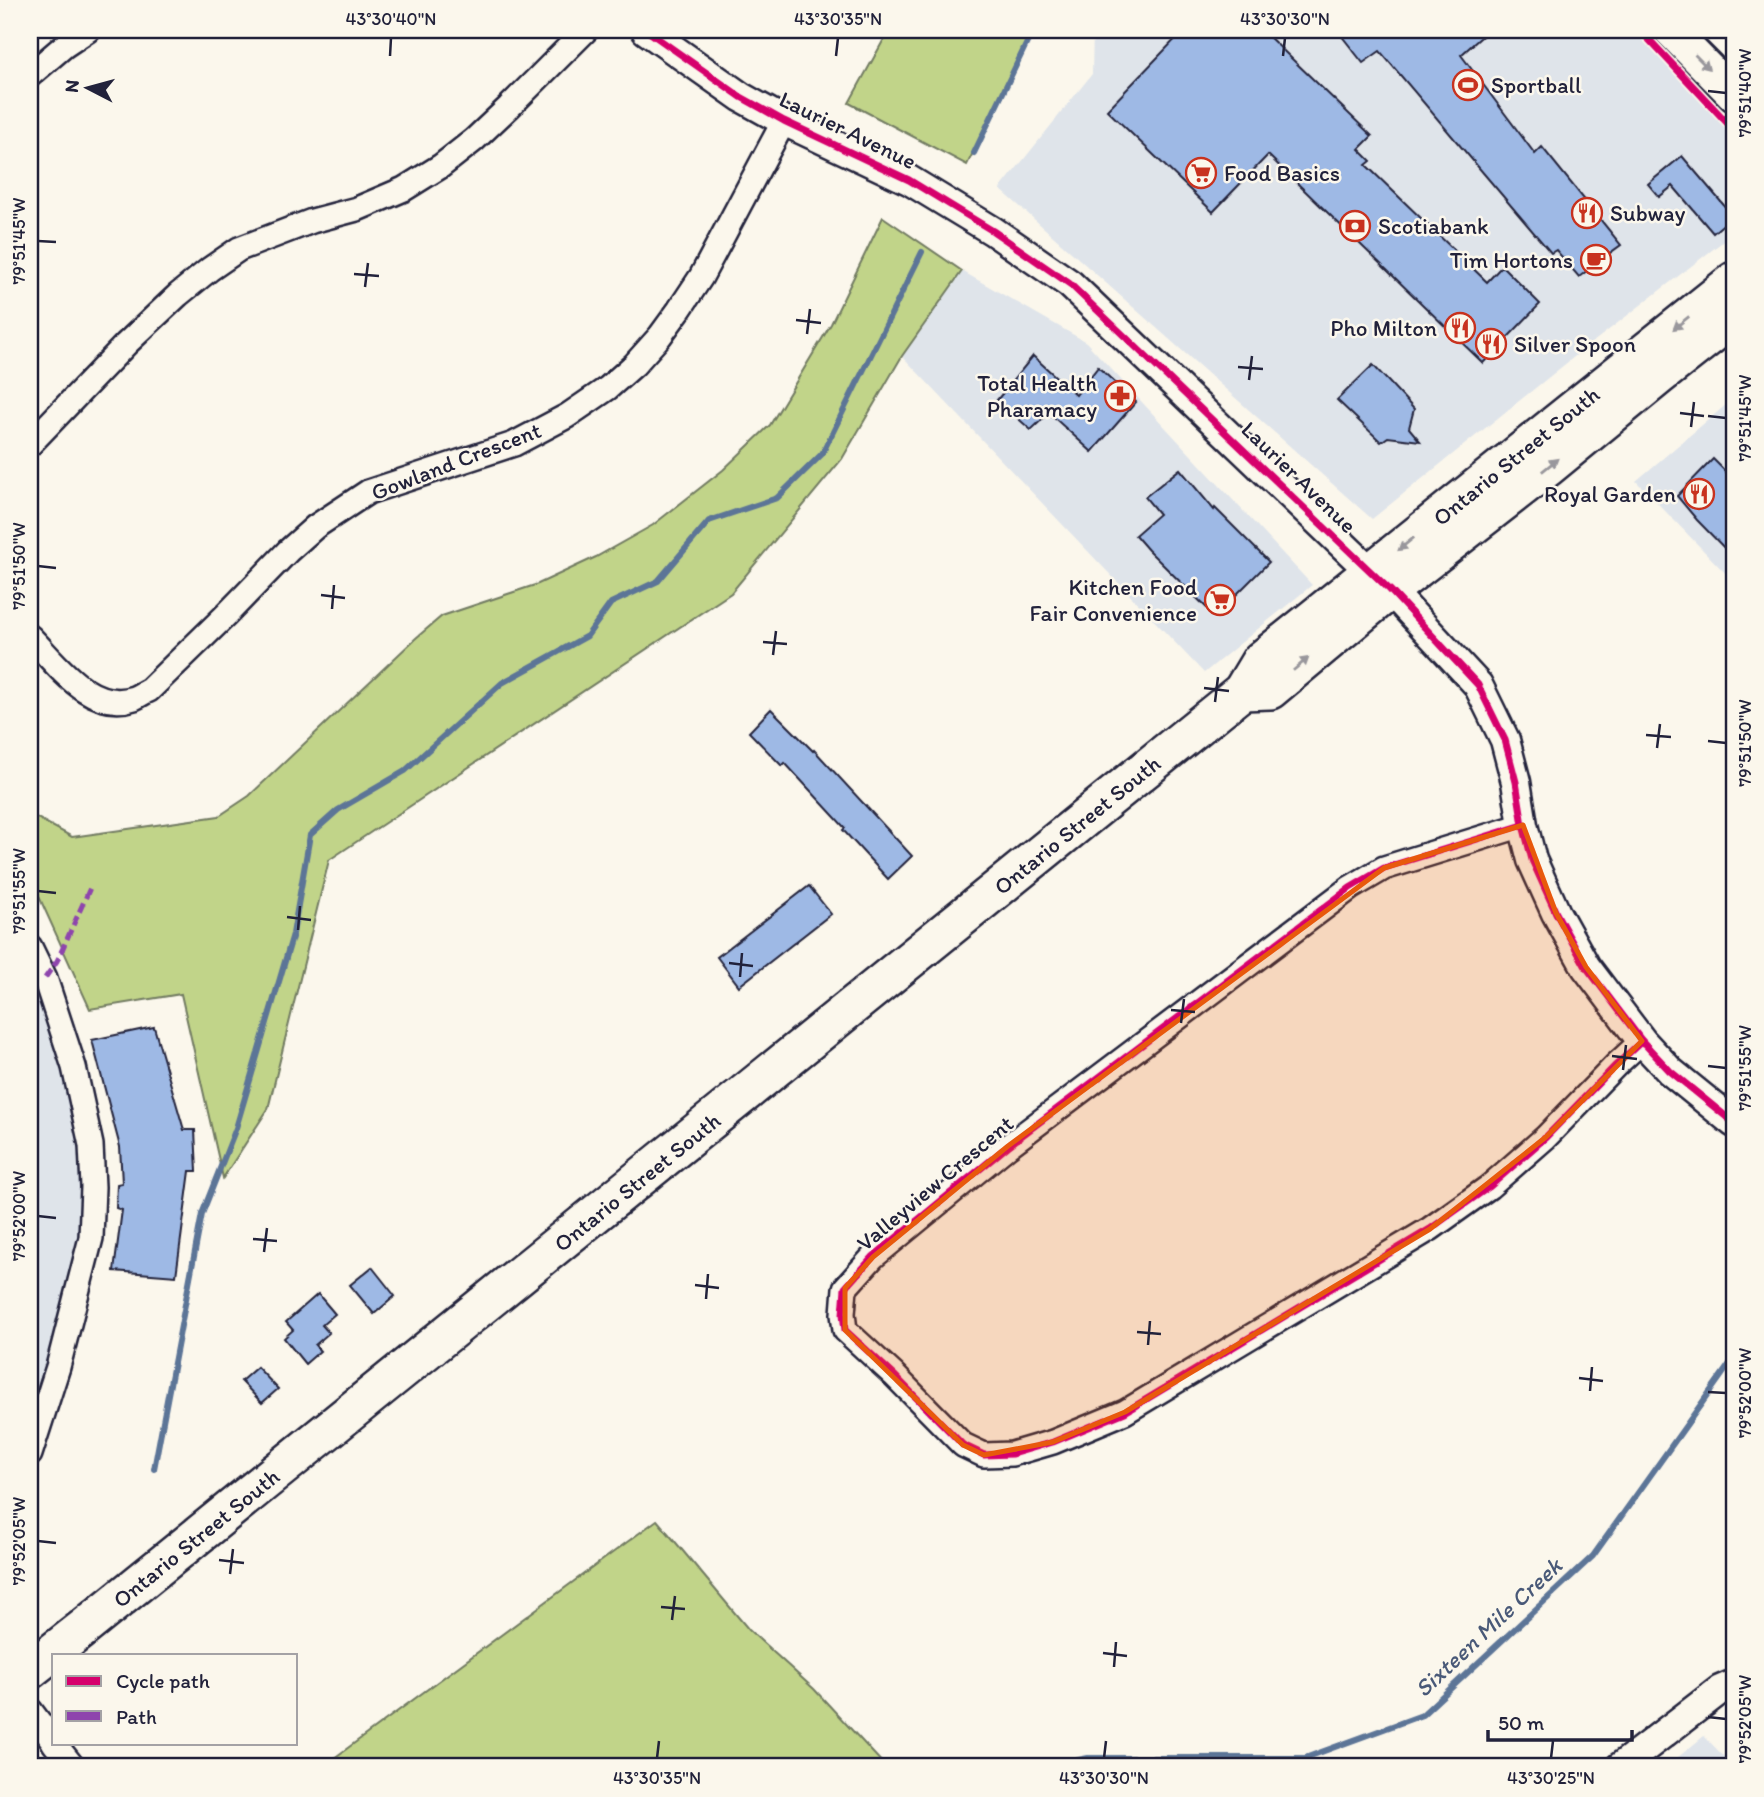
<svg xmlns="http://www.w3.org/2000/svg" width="1764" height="1797" font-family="Itim,sans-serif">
<rect width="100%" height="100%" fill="#fbf7ec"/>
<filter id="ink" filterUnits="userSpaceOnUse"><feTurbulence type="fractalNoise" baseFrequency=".0143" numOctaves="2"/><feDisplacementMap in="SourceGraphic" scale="14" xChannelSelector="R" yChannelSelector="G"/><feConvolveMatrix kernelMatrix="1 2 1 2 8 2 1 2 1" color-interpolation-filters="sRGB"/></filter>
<g filter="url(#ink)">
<g fill="#dfe4ea">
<polygon points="1093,30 1636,30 1734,130 1734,233 1584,349 1372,519 1000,189 1092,74"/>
<polygon points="962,271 1086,342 1312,585 1204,673 902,356"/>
<polygon points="1734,398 1734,582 1636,481"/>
<polygon points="30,981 50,1015 65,1065 80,1140 84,1218 81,1248 30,1424"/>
<polygon points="1704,1736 1734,1767 1666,1767"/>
</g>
<g fill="#c1d489" stroke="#727b62" stroke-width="2">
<polygon points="889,30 1033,30 967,165 849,103"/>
<polygon points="883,217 962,271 902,356 842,459 731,593 329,860 268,1109 223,1178 181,994 90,1009 37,892 30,884 30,814 72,837 219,816 249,796 416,638 442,616 538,584 596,557 653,525 723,470 770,425 831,324"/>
<polygon points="657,1520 749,1630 814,1689 886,1767 322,1767"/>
</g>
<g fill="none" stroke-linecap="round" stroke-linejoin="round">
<g stroke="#5c7497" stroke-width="6">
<polyline points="974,153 1033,30"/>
<polyline points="154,1469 202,1214 236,1128 293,934 310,835 338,810 405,771 502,683 587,636 611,603 658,581 709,521 777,498 822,454 922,252"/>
<polyline points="1045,1767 1088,1758 1305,1758 1422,1715 1593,1556 1734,1358"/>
</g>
</g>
<g fill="#9eb9e5" stroke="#22223b" stroke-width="2">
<polygon points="1184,30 1262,30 1372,136 1359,149 1371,161 1366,165 1487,282 1502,266 1540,304 1483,363 1268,155 1213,212 1107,110"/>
<polygon points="1337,30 1489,30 1461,55 1535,154 1542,147 1621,245 1606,256 1607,259 1594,269 1592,267 1579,277 1556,250 1551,253 1380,51 1363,63"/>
<polygon points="1682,156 1733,216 1713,233 1673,186 1659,197 1648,184"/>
<polygon points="1033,356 1076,395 1098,367 1136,402 1092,452 1049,413 1031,430 997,400"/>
<polygon points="1373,365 1414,409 1409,428 1420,441 1388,437 1381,442 1337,400"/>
<polygon points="1713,459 1734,480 1734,558 1697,520 1677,496"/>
<polygon points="1180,469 1214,510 1215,508 1269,562 1215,616 1148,550 1135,535 1159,514 1145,497"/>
<polygon points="771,709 813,751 814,750 912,856 888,879 843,830 845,828 785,763 782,766 749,732"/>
<polygon points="809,886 831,914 739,986 717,957"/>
<polygon points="154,1027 184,1130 195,1130 197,1171 190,1171 176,1276 114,1271 122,1210 116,1208 117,1184 122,1183 120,1147 92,1040"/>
<polygon points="372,1267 395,1296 374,1314 350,1285"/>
<polygon points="318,1294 335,1314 322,1325 329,1333 315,1345 320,1351 305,1364 284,1338 293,1330 286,1322"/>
<polygon points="257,1367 278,1389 262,1403 241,1381"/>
</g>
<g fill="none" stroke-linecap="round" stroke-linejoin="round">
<g stroke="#22223b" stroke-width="28">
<g id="minor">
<polyline points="30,75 64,46 88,30"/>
<polyline points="30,444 126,344 178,295 210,269 239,249 312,221 357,209 404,189 441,166 474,140 509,107 586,30"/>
<path d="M 30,637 C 57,664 90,713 134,698 C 139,696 144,692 149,690 L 225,616 L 288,551 L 315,527 L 368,492 L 514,444 L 567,416 L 608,388 L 634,365 L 660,336 L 679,310 L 701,277 L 784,121"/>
<polyline points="1523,825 1384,868 1350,888 1008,1146 873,1257 845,1288 843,1314 845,1330 894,1375 963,1445 984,1455 1012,1454 1053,1442 1125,1412 1430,1229 1489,1187 1546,1137 1616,1065 1642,1041"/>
<polyline points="30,947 45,978 74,1067 91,1145 93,1187 91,1238 58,1367 30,1454"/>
<polyline points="30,1710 54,1742"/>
<polyline points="54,1743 73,1767"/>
</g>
</g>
<g stroke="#22223b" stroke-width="33">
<g id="tertiary">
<polyline points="646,30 741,97 784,121 909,180 993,231 1070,284 1390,590 1478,685 1505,740 1516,782 1523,825 1532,860 1556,913 1586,967 1642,1041 1670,1071 1734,1123"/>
<polyline points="1620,1767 1720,1690 1734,1684"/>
</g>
</g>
<g stroke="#22223b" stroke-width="37">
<g id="secondary">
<polyline points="1670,30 1734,95"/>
<polyline points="1719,30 1734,45"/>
</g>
</g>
<g stroke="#22223b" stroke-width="42">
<g id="primary">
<polyline points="1242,691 1270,690 1390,590 1547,468 1659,376 1734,317"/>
<polyline points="30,1670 86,1626 1242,691 1260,661 1734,281"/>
</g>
</g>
<use href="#minor" stroke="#fbf7ec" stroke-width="23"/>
<use href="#tertiary" stroke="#fbf7ec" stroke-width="28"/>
<use href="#secondary" stroke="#fbf7ec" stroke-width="32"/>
<use href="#primary" stroke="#fbf7ec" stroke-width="37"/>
<polyline stroke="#8e44ad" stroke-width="5" stroke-dasharray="10 5" stroke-linecap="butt" points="45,978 57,961 90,888"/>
<g stroke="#fbf7ec" stroke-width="11">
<g id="cycleway">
<polyline points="646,30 741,97 784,121 909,180 993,231 1070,284 1390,590 1478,685 1505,740 1516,782 1523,825 1532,860 1556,913 1586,967 1642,1041 1670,1071 1734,1123"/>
<polyline points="1640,30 1734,130"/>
<polyline points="1523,825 1384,868 1350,888 1008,1146 873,1257 845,1288 843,1314 845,1330 894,1375 963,1445 984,1455 1012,1454 1053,1442 1125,1412 1430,1229 1489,1187 1546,1137 1616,1065 1642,1041"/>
</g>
</g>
<use href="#cycleway" stroke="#d6006c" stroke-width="7"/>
</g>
<defs><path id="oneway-solid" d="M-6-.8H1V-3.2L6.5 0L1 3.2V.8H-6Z" transform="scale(1.75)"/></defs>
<g fill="#99979c">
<use href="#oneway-solid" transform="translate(1702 62) rotate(45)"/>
<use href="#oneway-solid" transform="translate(1681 323) rotate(141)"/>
<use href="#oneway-solid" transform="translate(1550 465) rotate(-39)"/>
<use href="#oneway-solid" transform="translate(1406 544) rotate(141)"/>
<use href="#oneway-solid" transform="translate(1301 664) rotate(-40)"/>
</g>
</g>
<path fill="#e8590c" fill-opacity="0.2" stroke="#e8590c" stroke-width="5" stroke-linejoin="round" d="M 1523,825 L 1556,913 L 1586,967 L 1642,1041 L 1546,1137 L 1430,1229 L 1125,1412 L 1053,1442 L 984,1455 L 963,1445 L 845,1330 L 845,1288 L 873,1257 L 1008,1146 L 1384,868 Z"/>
<path fill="none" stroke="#22223b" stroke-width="2.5" d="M 390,56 L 391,38M 836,56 L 838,38M 1283,56 L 1285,38M 1708,91 L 1726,93M 38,241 L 56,242M 354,274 L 379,276M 365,287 L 368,263M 796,320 L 821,323M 807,334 L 810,309M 1238,367 L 1263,369M 1249,380 L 1252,356M 1680,413 L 1704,416M 1708,416 L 1726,418M 1691,427 L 1694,402M 38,566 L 56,568M 321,595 L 345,598M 332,609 L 334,585M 763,642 L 787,644M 773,655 L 776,631M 1204,688 L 1229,691M 1215,702 L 1218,677M 1646,735 L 1671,737M 1708,741 L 1726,743M 1657,748 L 1660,724M 38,891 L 56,893M 287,917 L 311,920M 298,930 L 300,906M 729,963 L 753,966M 740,977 L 742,953M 1171,1010 L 1195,1012M 1181,1023 L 1184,999M 1612,1056 L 1637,1059M 1708,1066 L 1726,1068M 1623,1070 L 1626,1045M 38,1216 L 56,1218M 253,1239 L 277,1241M 264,1252 L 267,1228M 695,1285 L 719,1288M 706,1299 L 708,1274M 1137,1332 L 1161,1334M 1148,1345 L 1150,1321M 1579,1378 L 1603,1381M 1590,1391 L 1592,1367M 1708,1392 L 1726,1393M 38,1541 L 56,1543M 219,1560 L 244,1563M 230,1574 L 233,1549M 661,1607 L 685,1609M 672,1620 L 675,1596M 1103,1653 L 1127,1656M 1114,1667 L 1116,1642M 1708,1717 L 1726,1719M 657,1758 L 659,1741M 1104,1758 L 1106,1741M 1551,1758 L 1553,1741"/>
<defs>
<g id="stadium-ring" transform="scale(1.575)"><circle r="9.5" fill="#fbf7ec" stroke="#c8321e" stroke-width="1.5"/><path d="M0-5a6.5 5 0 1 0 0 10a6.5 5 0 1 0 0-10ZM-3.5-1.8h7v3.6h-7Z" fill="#c8321e"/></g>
<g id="supermarket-ring" transform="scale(1.575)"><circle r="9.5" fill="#fbf7ec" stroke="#c8321e" stroke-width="1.5"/><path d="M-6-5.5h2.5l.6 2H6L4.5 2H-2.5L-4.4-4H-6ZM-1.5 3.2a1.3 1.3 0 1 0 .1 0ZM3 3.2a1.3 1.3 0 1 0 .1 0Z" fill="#c8321e"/></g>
<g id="restaurant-ring" transform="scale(1.575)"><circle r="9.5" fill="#fbf7ec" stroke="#c8321e" stroke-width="1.5"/><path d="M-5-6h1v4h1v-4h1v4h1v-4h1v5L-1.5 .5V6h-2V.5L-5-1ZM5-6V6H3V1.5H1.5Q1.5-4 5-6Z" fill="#c8321e"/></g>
<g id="bank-ring" transform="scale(1.575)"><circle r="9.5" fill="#fbf7ec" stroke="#c8321e" stroke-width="1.5"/><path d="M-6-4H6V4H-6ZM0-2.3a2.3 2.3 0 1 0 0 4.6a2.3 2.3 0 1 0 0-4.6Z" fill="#c8321e"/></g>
<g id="cafe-ring" transform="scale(1.575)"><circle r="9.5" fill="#fbf7ec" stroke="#c8321e" stroke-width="1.5"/><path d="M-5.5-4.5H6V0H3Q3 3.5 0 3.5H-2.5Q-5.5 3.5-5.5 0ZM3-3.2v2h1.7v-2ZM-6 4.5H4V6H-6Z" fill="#c8321e"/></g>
<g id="pharmacy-ring" transform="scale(1.575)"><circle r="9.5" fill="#fbf7ec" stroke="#c8321e" stroke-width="1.5"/><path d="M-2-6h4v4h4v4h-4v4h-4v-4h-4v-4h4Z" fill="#c8321e"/></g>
</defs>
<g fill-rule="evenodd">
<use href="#stadium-ring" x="1468" y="85"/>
<use href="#supermarket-ring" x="1201" y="173"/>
<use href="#restaurant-ring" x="1587" y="213"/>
<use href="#bank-ring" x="1355" y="226"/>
<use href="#cafe-ring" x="1596" y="260"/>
<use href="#restaurant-ring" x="1460" y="328"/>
<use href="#restaurant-ring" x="1491" y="344"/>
<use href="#pharmacy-ring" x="1120" y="396"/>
<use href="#restaurant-ring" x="1699" y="494"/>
<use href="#supermarket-ring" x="1220" y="600"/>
</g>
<g text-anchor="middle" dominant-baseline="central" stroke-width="5" stroke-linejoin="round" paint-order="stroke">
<g font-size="23" fill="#22223b" stroke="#fbf7ec" text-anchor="start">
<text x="1491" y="85">Sportball</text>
<text x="1224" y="173">Food Basics</text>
<text x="1610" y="213">Subway</text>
<text x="1378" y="226">Scotiabank</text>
<text x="1573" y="260" text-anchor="end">Tim Hortons</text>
<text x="1437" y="328" text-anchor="end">Pho Milton</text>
<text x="1514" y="344">Silver Spoon</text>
<text x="1097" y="383" text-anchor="end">Total Health<tspan x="1097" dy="26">Pharamacy</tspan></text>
<text x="1676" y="494" text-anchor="end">Royal Garden</text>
<text x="1197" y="587" text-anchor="end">Kitchen Food<tspan x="1197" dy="26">Fair Convenience</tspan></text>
</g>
<g font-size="23" fill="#22223b" stroke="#fbf7ec">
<text transform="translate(848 130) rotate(26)">Laurier Avenue</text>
<text transform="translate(1516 456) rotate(-39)">Ontario Street South</text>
<text transform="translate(456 461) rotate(-21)">Gowland Crescent</text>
<text transform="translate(1299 477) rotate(44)">Laurier Avenue</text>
<text transform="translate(1077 825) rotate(-39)">Ontario Street South</text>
<text transform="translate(637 1182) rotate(-39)">Ontario Street South</text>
<text transform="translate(935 1183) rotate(-40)">Valleyview Crescent</text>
<text transform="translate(196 1538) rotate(-39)">Ontario Street South</text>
</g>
<g font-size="24" font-style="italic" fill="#495978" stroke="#fbf7ec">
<text transform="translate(1488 1627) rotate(-43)">Sixteen Mile Creek</text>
</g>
</g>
<rect width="1764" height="1797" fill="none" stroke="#fbf7ec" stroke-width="77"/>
<rect x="52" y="1654" width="245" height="91" fill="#fbf7ec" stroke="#a4a2a5" stroke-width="2"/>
<rect x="66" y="1676" width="35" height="10" fill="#d6006c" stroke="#a4a2a5" stroke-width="2"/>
<text x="116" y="1688" font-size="21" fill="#22223b">Cycle path</text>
<rect x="66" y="1711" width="35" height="10" fill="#8e44ad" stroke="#a4a2a5" stroke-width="2"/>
<text x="116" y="1724" font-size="21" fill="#22223b">Path</text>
<g transform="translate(88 88) rotate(276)" stroke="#fbf7ec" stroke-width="5" paint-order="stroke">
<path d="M0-5L12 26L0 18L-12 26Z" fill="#22223b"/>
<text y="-10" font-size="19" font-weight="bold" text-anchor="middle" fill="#22223b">N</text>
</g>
<path d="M1488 1730v10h144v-10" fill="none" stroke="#22223b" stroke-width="3.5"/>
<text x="1498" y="1730" font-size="21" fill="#22223b" stroke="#fbf7ec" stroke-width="5" paint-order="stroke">50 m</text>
<rect x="38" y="38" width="1688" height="1720" fill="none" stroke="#22223b" stroke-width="2.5"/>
<g font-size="18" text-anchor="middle" fill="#22223b">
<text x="391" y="25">43°30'40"N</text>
<text x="838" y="25">43°30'35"N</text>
<text x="1285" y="25">43°30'30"N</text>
<text transform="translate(1745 93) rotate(-90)" y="6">79°51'40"W</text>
<text transform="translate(19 241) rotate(-90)" y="6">79°51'45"W</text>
<text transform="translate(1745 418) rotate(-90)" y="6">79°51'45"W</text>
<text transform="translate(19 566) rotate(-90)" y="6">79°51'50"W</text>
<text transform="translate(1745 743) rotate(-90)" y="6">79°51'50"W</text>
<text transform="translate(19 891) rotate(-90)" y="6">79°51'55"W</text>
<text transform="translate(1745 1068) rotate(-90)" y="6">79°51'55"W</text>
<text transform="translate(19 1216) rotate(-90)" y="6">79°52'00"W</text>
<text transform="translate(1745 1393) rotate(-90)" y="6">79°52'00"W</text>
<text transform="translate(19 1541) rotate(-90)" y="6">79°52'05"W</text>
<text transform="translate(1745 1719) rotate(-90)" y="6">79°52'05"W</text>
<text x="657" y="1784">43°30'35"N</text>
<text x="1104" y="1784">43°30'30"N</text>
<text x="1551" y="1784">43°30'25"N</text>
</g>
</svg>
